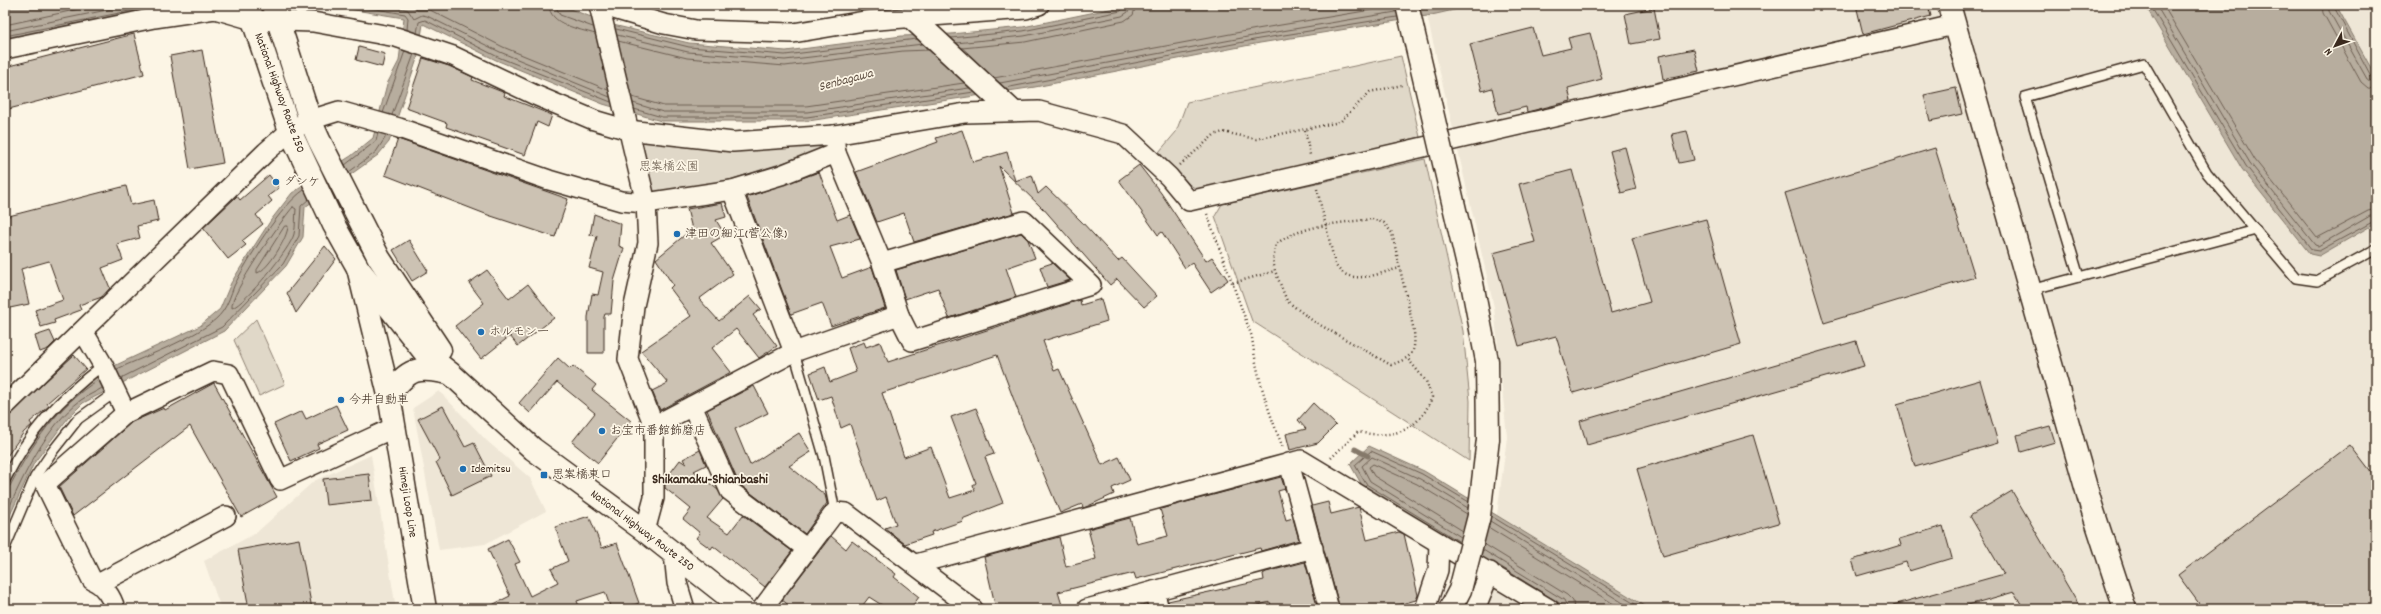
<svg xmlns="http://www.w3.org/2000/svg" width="2381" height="614" font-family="Dekko,'Klee One',sans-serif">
<rect width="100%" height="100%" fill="#fcf5e5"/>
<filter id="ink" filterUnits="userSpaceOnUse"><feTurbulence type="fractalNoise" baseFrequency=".025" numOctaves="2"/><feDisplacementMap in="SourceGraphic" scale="8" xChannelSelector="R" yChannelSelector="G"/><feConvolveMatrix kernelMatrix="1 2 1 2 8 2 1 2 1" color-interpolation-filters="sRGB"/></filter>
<g filter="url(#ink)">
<g fill="#eee6d6">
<polygon points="1476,5 2145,5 2242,169 2319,256 2376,223 2376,609 1651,609 1497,515 1507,437 1494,307 1427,16"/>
<polygon points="2336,5 2376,5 2376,77"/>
<polygon points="439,391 487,441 530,478 546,511 485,544 439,550 413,408"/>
<polygon points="371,455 396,609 221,609 204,561 256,533 314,481"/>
<polygon points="1491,566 1562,609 1483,609"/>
</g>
<g fill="#e0d8c8" stroke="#8e8173">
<polygon points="1401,56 1420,137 1200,191 1190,185 1159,152 1176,132 1187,102"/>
<polygon points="637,141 728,148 818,143 820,151 717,184 653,193"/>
<polygon points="1425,159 1463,331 1470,401 1469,461 1252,321 1215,216 1222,204"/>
<polygon points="256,319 285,384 259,396 234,340"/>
</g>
<g fill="#b7ad9e" stroke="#85796b">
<polygon points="5,5 181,5 5,40"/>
<polygon points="324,5 559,5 613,25 689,43 786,51 902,36 951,34 1023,27 1129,5 1476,5 1427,16 1260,43 1035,87 808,121 661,121 603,104 496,60 423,24 418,56 389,142 378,155 305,207 303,237 286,266 224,331 83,403 68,418 34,463 5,526 5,487 18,462 56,409 92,379 114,366 200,326 220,309 231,283 249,254 271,220 292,193 351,156 373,138 387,84 399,61 404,18"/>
<polygon points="2145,5 2336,5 2376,77 2376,223 2319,256 2310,254 2242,169"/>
<polygon points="1369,446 1424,471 1650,609 1562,609 1363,487 1350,464"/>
</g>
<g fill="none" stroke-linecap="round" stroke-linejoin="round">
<g stroke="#6d5e51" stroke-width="1">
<polyline points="352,5 405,14 408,18 407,30"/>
<polyline points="388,5 408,10 414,19 422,15 427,16 500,52 610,97"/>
<polyline points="411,5 417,10 430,10 503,47 608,90"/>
<path d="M 549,5 C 549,25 580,29 595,34"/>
<polyline points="555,5 560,15 593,27"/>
<polyline points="2150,5 2246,166 2312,250 2319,251 2376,220"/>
<polyline points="2156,5 2250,163 2315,245 2318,246 2370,216 2376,215"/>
<polyline points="2163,5 2255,160 2317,238 2368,211 2376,209"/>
<polyline points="2322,5 2323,13 2361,82 2368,88 2376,89"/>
<polyline points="2328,5 2329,11 2367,79 2376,83"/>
<polyline points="2333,5 2371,76 2376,78"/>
<polyline points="5,25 98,5"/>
<polyline points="616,29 689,47 785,55 917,39"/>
<polyline points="5,31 131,5"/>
<polyline points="417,33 419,22 425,20 498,57 611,102"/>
<polyline points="617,35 688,52 785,60 923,44"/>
<polyline points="5,36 159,5"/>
<polyline points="951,38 1023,31 1121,11 1124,5"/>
<polyline points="618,41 687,58 785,66 903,51 929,50"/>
<polyline points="956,43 1024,36 1122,16 1128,12 1130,5"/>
<polyline points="962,48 1025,42 1124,21 1133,15 1136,5"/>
<polyline points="994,78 1257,29 1395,6"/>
<polyline points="1000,83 1258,35 1396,12"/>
<polyline points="1005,88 1259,39 1397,17"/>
<polyline points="632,97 664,106 806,106 964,83"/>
<polyline points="633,103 663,112 807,112 969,88"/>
<polyline points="634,109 662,117 807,117 974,92"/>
<polyline points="383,113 405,51"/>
<polyline points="392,115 414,54"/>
<polyline points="345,165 376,141 378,133"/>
<polyline points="349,172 376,152 387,135"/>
<path d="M 293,207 L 296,209 C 295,217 296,226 294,234 C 291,248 245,304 232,308 C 229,295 282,219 293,207 Z"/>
<path d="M 285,226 L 288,226 C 288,237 268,270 257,273 L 257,270 Z"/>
<path d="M 117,369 C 143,357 208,334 223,311 C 228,304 231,294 234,286 C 247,260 281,205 304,190"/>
<polyline points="121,378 222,327 283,264 299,236 301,206 309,199"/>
<path d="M 5,488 L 10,486 C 32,444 58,405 98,380"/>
<polyline points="1491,516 1643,609"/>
<path d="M 5,517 C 22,478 46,426 81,400 C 88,395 96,392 102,388"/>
<polyline points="1490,521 1633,609"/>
<polyline points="1488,527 1622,609"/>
<polyline points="1463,531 1374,476 1369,467 1373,464 1417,484 1467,514"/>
<polyline points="1461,537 1370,481 1362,466 1372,457 1420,479 1468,508"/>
<polyline points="1460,542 1366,484 1355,465 1371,451 1422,474 1469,502"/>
<polyline points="1484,544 1567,595 1573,601 1574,609"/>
<polyline points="1483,550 1564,600 1568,609"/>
<polyline points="1498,565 1561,604 1563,609"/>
</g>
<polyline stroke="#85796b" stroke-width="5" points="1355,449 1368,456"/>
</g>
<g fill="#ccc2b3" stroke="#3b2a1e">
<polygon points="1856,5 1928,5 1931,16 1863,34"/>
<polygon points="1654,8 1660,39 1631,44 1625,14"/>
<polygon points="1533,28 1541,55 1571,48 1568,38 1590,33 1602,79 1568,88 1571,101 1527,112 1526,107 1498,114 1492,88 1482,91 1470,44"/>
<polygon points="134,34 144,74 5,110 5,67"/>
<polygon points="359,47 385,54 382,67 356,60"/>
<polygon points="1694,49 1699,71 1663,79 1659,56"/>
<polygon points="202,50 223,163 190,169 170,56"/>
<polygon points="423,58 449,66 473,77 472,80 505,93 504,96 552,115 548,127 537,122 525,155 446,127 447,123 406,108"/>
<polygon points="1956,88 1962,114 1930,121 1924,95"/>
<polygon points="962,130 973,162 1007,152 1015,181 1032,175 1038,194 1046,187 1081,221 1118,261 1122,258 1157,296 1144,307 1117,279 1110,285 1042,207 1043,209 999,166 1014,213 914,242 904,213 877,222 856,172 938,142 936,138"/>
<polygon points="1687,131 1694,160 1679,163 1672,134"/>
<polygon points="398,139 568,199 555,237 488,215 385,175"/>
<polygon points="1625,147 1636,189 1621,193 1610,151"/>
<polygon points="1935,148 1975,277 1824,323 1785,193"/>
<polygon points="1139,165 1161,193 1206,261 1212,257 1228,280 1211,292 1192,263 1185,268 1162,232 1158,235 1119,180"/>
<polygon points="1572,170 1611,313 1650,302 1632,238 1706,219 1741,344 1573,393 1556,336 1519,346 1493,253 1535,242 1519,184"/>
<polygon points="819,172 837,220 850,215 860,239 830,247 842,278 872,267 885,308 831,326 822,303 791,314 747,197"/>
<polygon points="269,175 279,188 268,196 272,201 256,215 263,224 242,241 246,245 228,259 203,228 235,198 237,196 240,200"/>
<polygon points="126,186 131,205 154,200 158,221 137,226 140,238 117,244 123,260 102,268 110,288 102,297 79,305 81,310 54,320 55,323 41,327 35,310 63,300 49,261 21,269 29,304 5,309 5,217"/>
<polygon points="722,203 726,217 716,220 725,235 711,243 733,274 699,299 719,321 750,296 761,309 753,315 777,346 759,358 736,329 712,348 731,372 660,410 652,391 668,383 641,351 691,316 670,288 673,285 656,259 692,229 687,209"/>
<polygon points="594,214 621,224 619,246 624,248 614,281 611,314 605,314 604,317 604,353 588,353 588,317 592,294 598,295 603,272 589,268 597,236 590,235"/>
<polygon points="1021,233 1028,240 1035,258 1006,268 1016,297 949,318 938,288 905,299 896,270"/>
<polygon points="409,240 428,271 412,281 393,250"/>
<polygon points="325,246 336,259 296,313 287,293"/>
<polygon points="1052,263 1070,280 1047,287 1040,267"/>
<polygon points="487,270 509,299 528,284 554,318 518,346 510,336 481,359 455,326 484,303 469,283"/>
<polygon points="1101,299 1107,321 1043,341 1054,371 1059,369 1102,465 1119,457 1130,480 1112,488 1114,494 1086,507 1083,508 1082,504 1060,513 1024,427 997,355 882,393 904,457 931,447 950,498 975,490 973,485 976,483 951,417 976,408 994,454 985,457 1003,503 962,519 963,521 931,532 932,535 905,544 891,533 885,528 896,524 886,497 877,501 850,424 841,428 831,396 819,400 810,373 825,367 830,382 856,372 848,348 864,342 866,347 880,342 888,362 1080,300 1081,305"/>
<polygon points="50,331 55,342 48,349 40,352 35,336"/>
<polygon points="1856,341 1864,366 1587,445 1580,421"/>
<polygon points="74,355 86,369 47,403 49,406 30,422 32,425 24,432 5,459 5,419"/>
<polygon points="558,358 570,369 573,366 596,385 592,390 631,421 598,463 572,442 595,413 557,382 530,413 519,403"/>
<polygon points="1980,380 1998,443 1915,467 1897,404"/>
<polygon points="214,383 277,497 241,517 190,426 73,516 59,487 132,422 164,408 165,410"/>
<polygon points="754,386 768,413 735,429 750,465 799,433 811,452 789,466 825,495 827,503 805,534 739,484 707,410"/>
<polygon points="1313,403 1336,425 1318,443 1290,450 1286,434 1306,429 1298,420"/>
<polygon points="336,405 348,430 317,444 319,448 291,461 274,424 302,411 306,419"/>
<polygon points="443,406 465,447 474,443 491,476 452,495 436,462 440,460 418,419"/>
<polygon points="2050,426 2055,442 2021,452 2017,435"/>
<polygon points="1753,435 1779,523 1663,556 1637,469"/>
<polygon points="2350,445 2376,479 2376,609 2203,609 2178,575"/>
<polygon points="700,450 706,465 694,471 718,490 723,499 707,518 729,533 743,515 792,551 765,587 713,546 711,549 696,538 700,533 683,519 691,509 665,488 665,480 680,460 686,464 683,459"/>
<polygon points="369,474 372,500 326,505 323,479"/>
<polygon points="1281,477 1285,489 1278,491 1286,520 1293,518 1299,540 1261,551 1260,548 1136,579 1134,573 1058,592 1062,605 1045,609 996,609 984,557 1059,537 1066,567 1096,559 1088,529 1130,518 1137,544 1168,536 1160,509"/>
<polygon points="2012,491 2081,609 2024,609 2014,592 1954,609 1894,609 1893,605 2004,574 1970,516"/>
<polygon points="1328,502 1331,514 1359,507 1367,540 1399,532 1404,534 1418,595 1416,600 1384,609 1340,609 1312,506"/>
<polygon points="589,516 602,548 617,543 639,603 623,609 611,609 605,592 577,601 580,609 484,609 510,596 488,549 508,539 520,562 515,564 530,596 558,582 551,569 568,561 555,527"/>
<polygon points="1943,526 1952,558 1909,571 1906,562 1857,576 1852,560 1901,545 1899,539"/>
<polygon points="831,536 846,549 852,541 896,574 894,577 919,597 910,609 888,609 869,597 860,609 794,609 782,600"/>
<polygon points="299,539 312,609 249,609 238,550"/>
<polygon points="1305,562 1318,609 1272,609 1270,602 1243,609 1170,609 1168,601 1264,580 1263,574 1266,572"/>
</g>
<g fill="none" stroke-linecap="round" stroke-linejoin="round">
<g stroke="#3b2a1e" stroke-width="12">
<g id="lane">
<polyline points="2079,277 2025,97 2144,64 2207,173 2296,278 2317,281 2376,249"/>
<polyline points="2030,290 2256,230"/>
<polyline points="794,352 824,456 835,512"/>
<path d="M 5,480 C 30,430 59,399 103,365"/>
<polyline points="5,548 35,477 52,452 78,419 110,396"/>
</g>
</g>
<g stroke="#3b2a1e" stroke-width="22">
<g id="street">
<polyline points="599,5 646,203 648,243 634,306 628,359 654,426 654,498 645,531"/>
<polyline points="600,5 664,24 696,30 793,33 864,21 1026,9 1039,5"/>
<polyline points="5,49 154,18 215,9 253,20 313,22 396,37 453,56 535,95 594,120 628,130 733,142 834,135"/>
<polyline points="732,190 794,352"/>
<polyline points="882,263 1024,221 1091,285 912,341 899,315 882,263 836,153 834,135 965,113 1039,111 1123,134 1169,177 1189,201 1954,25"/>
<polyline points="83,331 103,365 126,413"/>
<polyline points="5,406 266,152 290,131 310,120 339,111 399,128 549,180 621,201 646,203 732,190 781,175 836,153"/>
<polyline points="692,406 730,491 807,549"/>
<polyline points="654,426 794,352 899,315"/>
<polyline points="1289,463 1329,609"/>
<polyline points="674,554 677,583 685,609"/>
<polyline points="916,564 1301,460 1549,609"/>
<polyline points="100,583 226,516"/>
<path d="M 115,609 C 112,597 103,584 92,580 L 45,484 L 126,413 L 213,371 L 229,374 L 280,480 L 395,427"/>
<polyline points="762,609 835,512 846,513 973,609"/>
<polyline points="1087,609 1154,591"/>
<polyline points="1159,609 1154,591 1313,548"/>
<polyline points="1425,609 1438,570 1439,543"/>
<polyline points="1475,609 1490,572"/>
</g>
</g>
<g stroke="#3b2a1e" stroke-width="25">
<g id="secondary">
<polyline points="1949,5 2091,505 2125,609"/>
<polyline points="912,18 1011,110"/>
<polyline points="358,268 389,395 425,609"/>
</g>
</g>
<g stroke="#3b2a1e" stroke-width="25">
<g id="highway">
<polyline points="248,5 290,131 334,225 358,268 426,354 450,373 533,449 645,531 744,609"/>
<polyline points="273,5 310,120 319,140 379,258 440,350"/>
<path d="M 389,395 C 409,368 417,366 449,373"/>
</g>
</g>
<g stroke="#3b2a1e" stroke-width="2.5" stroke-dasharray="1 3" stroke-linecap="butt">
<polyline points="1305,130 1310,155"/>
<polyline points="1180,165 1214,135 1223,132 1256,139 1340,122 1370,92 1402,85"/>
<path d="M 1317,189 L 1335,264 C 1349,288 1378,273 1400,268"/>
<path d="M 1207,214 L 1252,337 C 1256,375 1269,413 1283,448"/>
<path d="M 1372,219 L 1384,223 L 1392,233 L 1414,331 C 1416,354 1412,357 1391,365 L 1313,321 L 1287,301 L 1275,271 L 1273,260 L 1276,244 C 1301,225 1341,223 1372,219 Z"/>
<polyline points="1233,283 1275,271"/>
<path d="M 1331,458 L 1358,432 C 1393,439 1419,432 1432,397 L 1426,381 L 1408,359"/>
</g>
<use href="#lane" stroke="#fcf5e5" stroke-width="9"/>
<use href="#street" stroke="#fcf5e5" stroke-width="19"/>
<use href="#secondary" stroke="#fcf5e5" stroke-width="22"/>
<use href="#highway" stroke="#fcf5e5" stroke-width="22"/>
<g stroke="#3b2a1e" stroke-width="25" stroke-linecap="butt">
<polyline id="secondary-bridge" points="1407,5 1472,283 1487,361 1488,439 1479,516 1460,590 1450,609"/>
</g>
<use href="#secondary-bridge" stroke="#fcf5e5" stroke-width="22"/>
</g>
</g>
<g fill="#1f6fb2" stroke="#fcf5e5" stroke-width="1.5">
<circle cx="276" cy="182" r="4"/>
<circle cx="677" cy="234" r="4"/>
<circle cx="481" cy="332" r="4"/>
<circle cx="341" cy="400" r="4"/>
<circle cx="602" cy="431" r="4"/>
<circle cx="463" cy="469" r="4"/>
<rect x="540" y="471" width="8" height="8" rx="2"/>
</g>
<g text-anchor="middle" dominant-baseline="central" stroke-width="3.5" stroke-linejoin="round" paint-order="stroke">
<g font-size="12" fill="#3b2a1e" stroke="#fcf5e5">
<text transform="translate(279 93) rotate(70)">National Highway Route 250</text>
<text transform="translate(407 502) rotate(81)">Himeji Loop Line</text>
<text transform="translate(642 531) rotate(37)">National Highway Route 250</text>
</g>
<g font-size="12" fill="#645648" stroke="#fcf5e5">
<text x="669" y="167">思案橋公園</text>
</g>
<g font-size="12" fill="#3b2a1e" stroke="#fcf5e5" text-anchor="start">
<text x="284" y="182">ダンケ</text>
<text x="685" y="234">津田の細江(菅公像)</text>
<text x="489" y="332">ホルモン一</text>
<text x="349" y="400">今井自動車</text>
<text x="610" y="431">お宝市番館飾磨店</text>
<text x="471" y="469">Idemitsu</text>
<text x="552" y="475">思案橋東口</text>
</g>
<g font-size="13" font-style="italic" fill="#605144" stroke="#fcf5e5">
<text transform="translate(846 81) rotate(-15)">Senbagawa</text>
</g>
<g font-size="14" font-weight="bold" fill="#3b2a1e" stroke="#fcf5e5">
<text x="710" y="480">Shikamaku-Shianbashi</text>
</g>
</g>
<rect width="2381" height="614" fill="none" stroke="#fcf5e5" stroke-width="20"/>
<rect x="10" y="10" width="2361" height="594" fill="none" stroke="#3b2a1e" stroke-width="1.5" filter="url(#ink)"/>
<g transform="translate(2335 46) rotate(229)" stroke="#fcf5e5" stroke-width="3" paint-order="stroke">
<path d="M0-3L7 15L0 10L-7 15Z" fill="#3b2a1e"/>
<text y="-6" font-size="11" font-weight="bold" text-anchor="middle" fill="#3b2a1e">N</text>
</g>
</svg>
